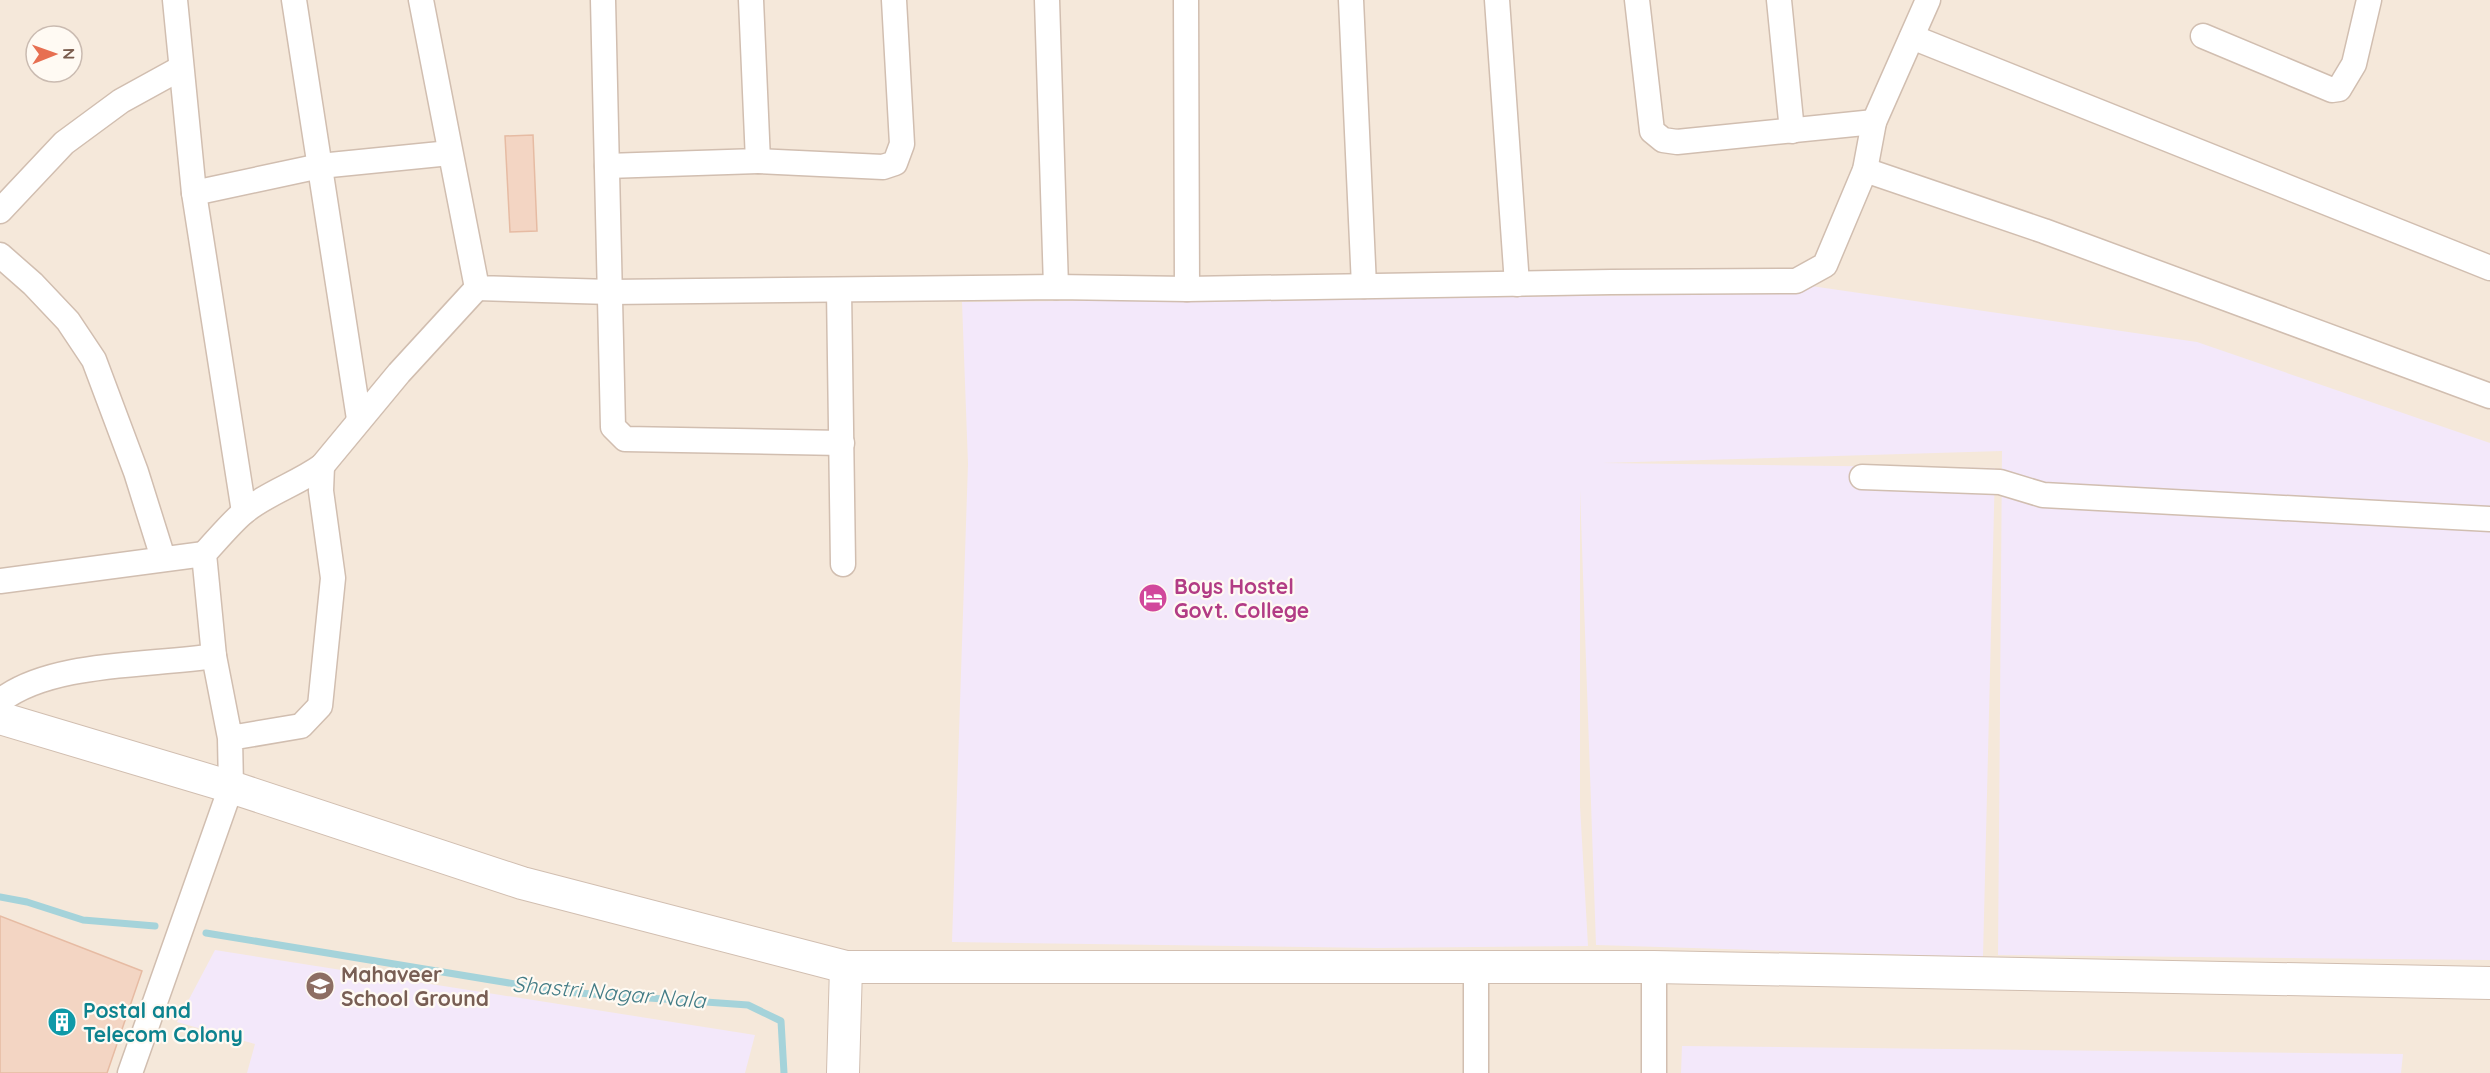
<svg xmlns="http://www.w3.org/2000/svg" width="2490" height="1073" font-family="Quicksand,sans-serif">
<rect width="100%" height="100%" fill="#fdf6ec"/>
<path fill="#f5e8da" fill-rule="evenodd" d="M 0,0 L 2490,0 L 2490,1073 L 0,1073 ZM 36,36 L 72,36 L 72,72 L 36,72 Z"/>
<g fill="#f3e8fa">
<polygon points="1811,286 2197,342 2490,443 2490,960 1998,955 2002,451 1602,463 1995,468 1983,957 1596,945 1580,490 1580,806 1588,946 1377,948 952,942 968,464 962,302 1681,295"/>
<polygon points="215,950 755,1035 745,1073 247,1073 255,1044 177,1022"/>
<polygon points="1682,1046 2403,1054 2401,1073 1681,1073"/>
</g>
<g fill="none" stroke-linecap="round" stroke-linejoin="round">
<g stroke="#a5d3da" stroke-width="7">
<polyline points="0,897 27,902 83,920 155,926"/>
<polyline points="206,933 564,992 748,1005 781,1021 784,1073"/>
</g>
</g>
<g fill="#f3d5c3" stroke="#e6bba3" stroke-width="1.5">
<polygon points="533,135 537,231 510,232 505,136"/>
<polygon points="0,916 142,971 107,1073 0,1073"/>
</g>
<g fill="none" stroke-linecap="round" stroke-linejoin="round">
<g stroke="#d1beb0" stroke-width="27">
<g id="minor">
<polyline points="175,0 194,193 244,512"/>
<polyline points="294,0 359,419"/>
<polyline points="421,0 477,288 610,292 1056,287 1187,289 1611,282 1796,281 1825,265 1865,170 1874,122 1928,0"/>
<polyline points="603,0 613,427 625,439 842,443"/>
<polyline points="1047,0 1056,287"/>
<polyline points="1186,0 1187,289"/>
<polyline points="1351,0 1364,286"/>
<polyline points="1497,0 1517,284"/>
<polyline points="1637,0 1652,131 1663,140 1677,142 1874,122"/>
<polyline points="1779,0 1792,131"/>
<polyline points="2203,36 2332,90 2339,89 2354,64 2369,0"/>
<polyline points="1912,37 2490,268"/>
<polyline points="758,161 883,167 895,163 902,144 894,0"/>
<polyline points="607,166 758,161 751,0"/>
<polyline points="1865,170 2044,231 2490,396"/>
<polyline points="194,193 320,166 450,153"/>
<polyline points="0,211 64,143 121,101 181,68"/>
<polyline points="0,255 33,284 68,321 94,360 136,472 163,558"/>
<polyline points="839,290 843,564"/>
<polyline points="322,466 399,373 477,288"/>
<polyline points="1862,477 2000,482 2043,495 2490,519"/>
<polyline points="0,581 204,554"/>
<path d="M 0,701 C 51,661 151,666 214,656"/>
<path d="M 130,1073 L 231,787 L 230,738 L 214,656 L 204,554 C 217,540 230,524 244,512 C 267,493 297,484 322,466 L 321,491 L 333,578 L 320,706 L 301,726 L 230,738"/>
<polyline points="1476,1073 1476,967"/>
<polyline points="1654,1073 1654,967"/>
</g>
</g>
<g stroke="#d1beb0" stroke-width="34">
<g id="tertiary">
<polyline points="0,718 231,787 522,883 846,967 1654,967 2490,983"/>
<polyline points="843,1073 846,967"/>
</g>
</g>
<use href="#minor" stroke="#fff" stroke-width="24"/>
<use href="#tertiary" stroke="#fff" stroke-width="32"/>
</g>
<defs>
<g id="hotel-disc" transform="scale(1.5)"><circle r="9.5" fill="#d1479c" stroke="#fffaf3"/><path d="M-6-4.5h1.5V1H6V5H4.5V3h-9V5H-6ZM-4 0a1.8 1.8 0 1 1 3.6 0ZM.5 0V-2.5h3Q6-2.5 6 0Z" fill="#fff"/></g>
<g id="school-disc" transform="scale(1.5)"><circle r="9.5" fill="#8d6e63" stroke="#fffaf3"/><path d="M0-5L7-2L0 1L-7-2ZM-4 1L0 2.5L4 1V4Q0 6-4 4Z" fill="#fff"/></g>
<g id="building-disc" transform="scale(1.5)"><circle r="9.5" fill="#0f9aa8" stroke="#fffaf3"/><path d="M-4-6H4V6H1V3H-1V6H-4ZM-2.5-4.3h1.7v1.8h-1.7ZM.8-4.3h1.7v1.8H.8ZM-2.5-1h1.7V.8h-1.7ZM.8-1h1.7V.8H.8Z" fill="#fff"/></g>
</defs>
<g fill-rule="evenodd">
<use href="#hotel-disc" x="1153" y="598"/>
<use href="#school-disc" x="320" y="986"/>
<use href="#building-disc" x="62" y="1022"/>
</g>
<g text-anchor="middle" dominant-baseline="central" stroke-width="4.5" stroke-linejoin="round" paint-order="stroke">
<g font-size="21" font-weight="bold" fill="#b23c85" stroke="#fffaf3" text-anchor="start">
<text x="1174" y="586">Boys Hostel<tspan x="1174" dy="24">Govt. College</tspan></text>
</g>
<g font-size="21" font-weight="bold" fill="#785e54" stroke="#fffaf3" text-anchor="start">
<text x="341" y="974">Mahaveer<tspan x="341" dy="24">School Ground</tspan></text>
</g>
<g font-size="21" font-weight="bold" fill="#0d838f" stroke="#fffaf3" text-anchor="start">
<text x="83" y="1010">Postal and<tspan x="83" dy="24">Telecom Colony</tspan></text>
</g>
<g font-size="22" font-style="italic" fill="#437c86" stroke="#fffaf3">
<text transform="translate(609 992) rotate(5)">Shastri Nagar Nala</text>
</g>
</g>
<g transform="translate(54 54) rotate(89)"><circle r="28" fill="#fffaf3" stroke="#cabbb1" stroke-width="1.5"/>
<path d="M0-4.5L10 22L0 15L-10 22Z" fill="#e76f51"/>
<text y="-9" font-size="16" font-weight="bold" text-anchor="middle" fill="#7a5c4d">N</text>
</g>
</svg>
